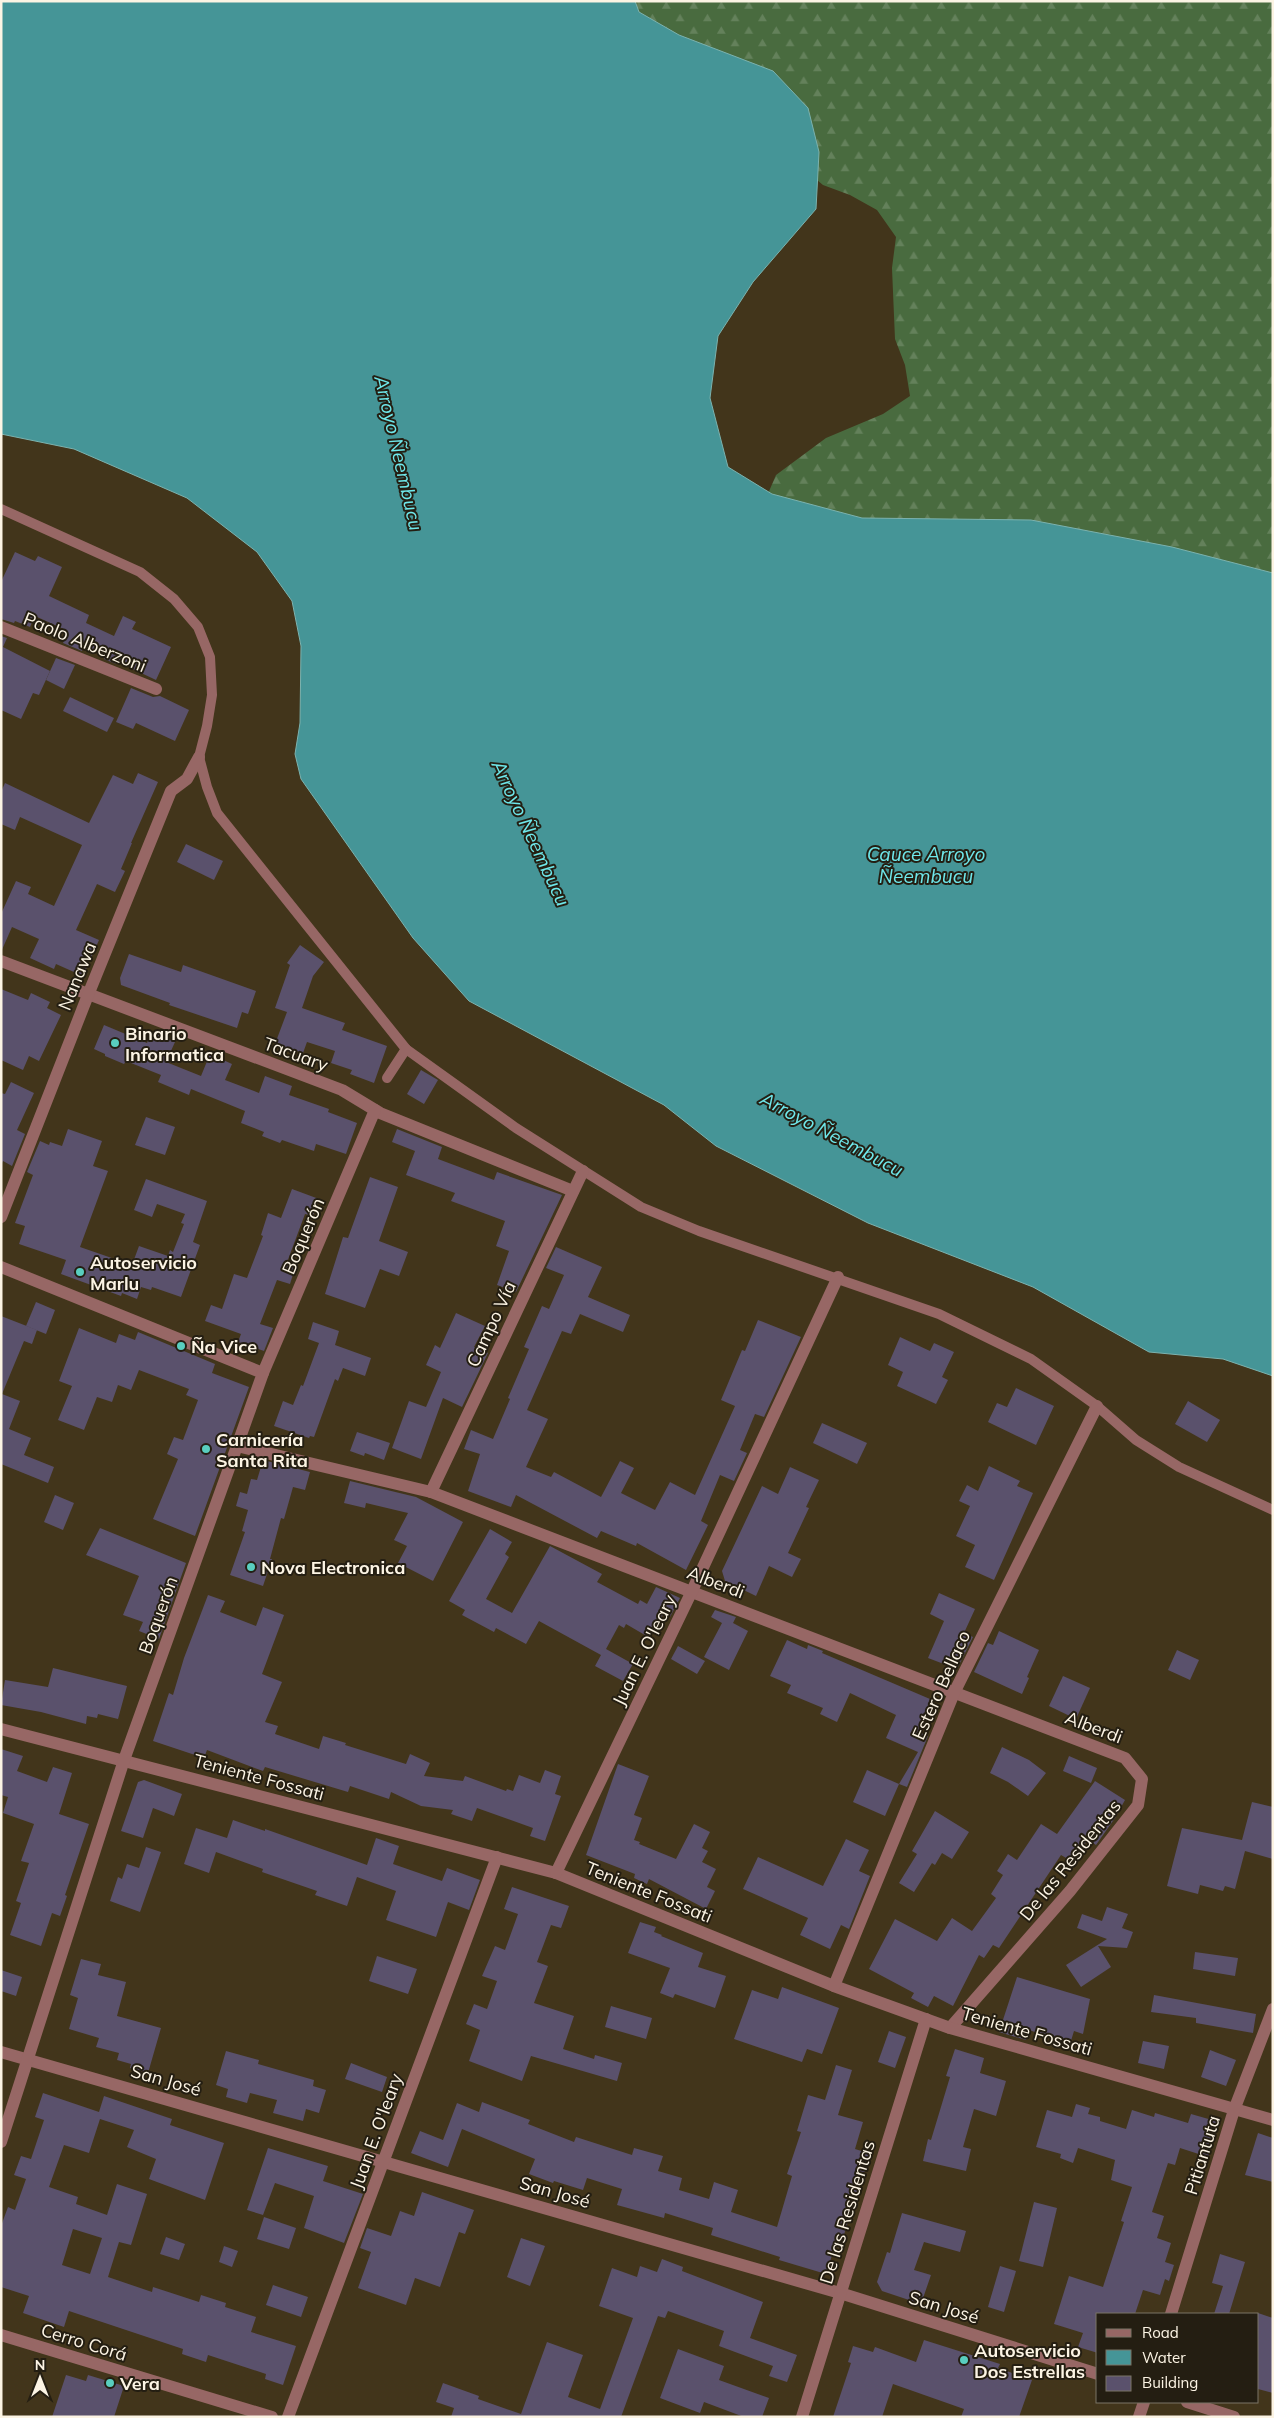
<svg xmlns="http://www.w3.org/2000/svg" width="1274" height="2418" font-family="Mulish,sans-serif">
<defs>
<pattern id="forest-firs" width="22" height="20" patternUnits="userSpaceOnUse" patternTransform="scale(1.25)"><rect width="22" height="20" fill="#496b3f"/><path d="M5 1l3.5 6h-7zM16 11l3.5 6h-7z" fill="#64815b"/></pattern>
</defs>
<rect width="100%" height="100%" fill="#42351b"/>
<polygon fill="url(#forest-firs)" points="604,1 1273,1 1273,594 764,503 776,475 826,438 883,414 910,396 905,365 895,339 892,268 896,237 877,210 850,195 823,185"/>
<polygon fill="#459597" stroke="#7cb2ae" points="1,1 635,1 639,12 679,35 773,71 808,108 819,152 816,209 753,282 718,336 710,398 728,467 772,494 862,518 1031,520 1172,547 1273,573 1273,1376 1223,1359 1149,1352 1033,1287 868,1223 716,1146 664,1105 469,1001 413,938 301,779 295,754 300,723 301,646 292,601 257,552 187,498 74,449 1,434"/>
<g fill="#5a516c" fill-rule="evenodd">
<polygon points="15,552 35,561 38,556 62,567 49,596 89,615 86,623 114,636 123,616 136,622 132,629 171,647 156,680 118,662 116,664 104,659 105,656 83,647 82,651 63,643 68,631 35,616 30,627 15,621 14,623 1,619 1,582"/>
<polygon points="1,636 7,638 3,647 50,671 39,695 33,693 21,719 1,710"/>
<polygon points="56,658 75,665 64,689 46,680"/>
<polygon points="131,688 153,697 160,696 189,710 175,741 136,723 133,729 116,722"/>
<polygon points="70,697 114,718 107,732 63,711"/>
<polygon points="138,773 158,782 131,843 132,843 121,869 125,871 115,892 97,884 76,930 99,940 83,976 56,964 54,969 30,958 39,939 12,927 1,952 1,914 16,881 31,887 28,894 54,906 82,845 20,817 15,830 1,824 1,792 5,783 89,823 113,775 133,784"/>
<polygon points="186,844 223,861 214,880 177,862"/>
<polygon points="300,945 324,962 313,976 302,1008 345,1023 342,1030 387,1046 374,1083 350,1074 352,1070 331,1063 335,1051 307,1042 303,1053 275,1044 287,1012 275,1008 290,965 287,963"/>
<polygon points="129,954 181,972 183,965 256,991 248,1014 242,1012 237,1028 169,1005 170,1003 121,985 120,978"/>
<polygon points="1,989 28,1000 31,993 50,1002 47,1008 61,1015 39,1061 29,1056 23,1070 1,1060"/>
<polygon points="104,1025 147,1043 152,1032 175,1042 166,1062 201,1076 210,1054 232,1064 225,1080 259,1093 265,1076 292,1086 289,1095 329,1109 328,1112 357,1123 346,1154 316,1144 314,1151 282,1140 280,1143 262,1136 264,1132 241,1123 245,1111 191,1089 189,1095 158,1082 161,1075 126,1061 124,1064 105,1056 105,1054 94,1049"/>
<polygon points="421,1070 438,1080 424,1104 407,1094"/>
<polygon points="11,1082 34,1093 17,1130 25,1134 12,1166 3,1161 1,1165 1,1093 5,1094"/>
<polygon points="146,1117 175,1127 165,1155 135,1145"/>
<polygon points="68,1129 102,1141 93,1166 108,1171 80,1247 132,1265 139,1246 168,1256 170,1250 173,1252 184,1224 181,1223 185,1214 157,1204 152,1217 134,1210 146,1179 207,1201 193,1242 200,1245 181,1297 152,1287 151,1290 141,1287 137,1299 122,1293 121,1296 61,1274 66,1260 19,1244 25,1226 15,1223 33,1175 27,1172 40,1141 49,1145 50,1142 62,1146"/>
<polygon points="397,1129 442,1147 438,1159 494,1180 497,1172 562,1195 516,1292 497,1285 509,1251 496,1246 505,1221 451,1201 455,1193 406,1175 415,1151 392,1142"/>
<polygon points="370,1177 398,1187 379,1241 408,1252 399,1276 380,1269 365,1308 325,1294 343,1237 348,1238"/>
<polygon points="292,1189 319,1199 313,1216 305,1214 286,1265 295,1268 290,1284 277,1280 260,1324 273,1328 264,1351 238,1342 241,1334 205,1321 211,1305 222,1309 234,1274 247,1278 263,1236 261,1235 268,1213 281,1218"/>
<polygon points="556,1247 602,1267 588,1297 630,1315 623,1332 580,1314 571,1334 562,1331 527,1410 548,1419 526,1467 551,1477 554,1472 601,1497 620,1461 634,1468 621,1493 655,1510 670,1482 695,1495 735,1406 721,1400 742,1350 745,1351 758,1320 801,1337 764,1417 755,1414 740,1450 747,1453 734,1481 720,1475 701,1521 708,1525 686,1570 637,1543 636,1546 601,1531 597,1538 516,1495 511,1507 468,1491 480,1454 464,1449 471,1430 493,1439 510,1399 508,1398 529,1349 524,1347 542,1306 549,1309 564,1275 546,1268"/>
<polygon points="36,1302 55,1310 46,1334 26,1326"/>
<polygon points="456,1313 485,1326 474,1347 488,1353 462,1407 443,1398 421,1459 392,1448 409,1401 426,1407 441,1372 426,1365 435,1345 440,1348"/>
<polygon points="1,1316 37,1330 32,1344 24,1341 2,1394 20,1401 9,1429 31,1438 24,1455 54,1467 48,1483 1,1464"/>
<polygon points="313,1322 339,1331 335,1345 371,1358 365,1376 343,1368 338,1381 335,1379 314,1437 310,1436 309,1438 274,1426 283,1401 293,1405 301,1385 303,1386 319,1343 308,1339"/>
<polygon points="79,1328 116,1343 119,1334 135,1340 138,1332 215,1364 212,1373 249,1387 195,1536 153,1519 178,1459 167,1454 174,1437 183,1440 198,1400 186,1395 189,1389 139,1370 131,1390 118,1385 112,1402 97,1397 84,1430 58,1420 72,1386 59,1381"/>
<polygon points="900,1337 930,1351 934,1343 954,1352 942,1377 948,1380 936,1404 897,1386 903,1372 888,1365"/>
<polygon points="1016,1388 1054,1406 1036,1445 988,1422 997,1403 1007,1407"/>
<polygon points="1188,1401 1220,1420 1207,1442 1175,1424"/>
<polygon points="822,1423 867,1443 857,1464 813,1443"/>
<polygon points="357,1432 390,1443 384,1460 365,1453 364,1456 350,1451"/>
<polygon points="263,1460 310,1472 305,1490 293,1487 284,1519 281,1518 270,1559 272,1559 263,1586 230,1575 245,1532 242,1531 248,1510 236,1506 240,1492 247,1494 251,1479 257,1480"/>
<polygon points="989,1466 1020,1481 1017,1486 1033,1493 994,1580 965,1567 975,1545 956,1536 970,1506 959,1501 967,1485 978,1491"/>
<polygon points="790,1467 819,1480 806,1507 809,1508 788,1553 801,1559 792,1577 769,1566 756,1596 725,1581 722,1571 762,1486 778,1494"/>
<polygon points="350,1481 416,1497 463,1522 433,1581 398,1563 407,1546 394,1540 408,1513 366,1503 365,1508 344,1503"/>
<polygon points="55,1495 74,1503 63,1530 44,1522"/>
<polygon points="100,1528 186,1563 159,1639 139,1631 143,1622 123,1615 139,1576 86,1555"/>
<polygon points="490,1529 512,1542 505,1554 509,1557 486,1599 512,1613 550,1546 602,1574 597,1582 638,1604 640,1600 647,1604 656,1587 680,1598 670,1617 664,1613 650,1638 626,1624 624,1628 619,1625 606,1649 633,1664 623,1681 595,1666 601,1655 539,1621 526,1644 496,1628 494,1632 462,1615 465,1610 449,1601"/>
<polygon points="939,1593 975,1609 964,1633 973,1637 957,1669 928,1658 944,1621 930,1614"/>
<polygon points="208,1595 225,1601 220,1612 256,1626 263,1607 284,1615 262,1674 282,1682 265,1722 278,1726 275,1734 319,1749 323,1736 346,1743 345,1745 406,1764 410,1754 430,1763 424,1776 463,1781 465,1776 506,1791 507,1789 513,1791 519,1775 540,1783 545,1770 561,1776 555,1794 561,1796 545,1841 530,1836 533,1828 477,1808 472,1821 451,1814 453,1810 421,1806 391,1792 389,1799 350,1786 348,1792 265,1767 263,1771 207,1750 204,1758 153,1741 169,1693 173,1695 184,1658"/>
<polygon points="715,1610 736,1617 733,1623 748,1631 729,1670 704,1657 722,1623 711,1617"/>
<polygon points="999,1631 1039,1650 1027,1677 1029,1678 1022,1694 974,1672 988,1643 993,1645"/>
<polygon points="787,1640 807,1649 808,1645 823,1651 822,1653 930,1699 919,1732 928,1736 907,1787 899,1784 918,1752 886,1738 896,1715 850,1693 837,1722 820,1714 823,1708 787,1693 791,1685 770,1676"/>
<polygon points="678,1646 705,1661 697,1674 671,1659"/>
<polygon points="1177,1650 1199,1660 1190,1680 1168,1670"/>
<polygon points="53,1668 127,1686 118,1719 98,1714 97,1718 87,1716 86,1724 41,1712 1,1705 5,1680 48,1687"/>
<polygon points="1063,1676 1090,1688 1076,1719 1049,1706"/>
<polygon points="1002,1747 1029,1760 1046,1773 1028,1796 1008,1782 990,1773"/>
<polygon points="1,1749 23,1756 17,1771 47,1782 53,1767 72,1773 59,1814 89,1824 65,1895 67,1896 60,1916 52,1913 41,1946 10,1935 21,1903 16,1901 29,1863 21,1861 34,1824 3,1813 8,1797 1,1795"/>
<polygon points="1069,1756 1097,1768 1091,1783 1063,1771"/>
<polygon points="618,1764 649,1776 634,1815 642,1818 634,1840 640,1842 639,1844 676,1859 694,1824 710,1832 702,1848 708,1851 702,1862 716,1869 707,1887 715,1891 706,1909 649,1879 647,1884 634,1878 635,1874 586,1855"/>
<polygon points="867,1770 899,1784 885,1816 853,1802"/>
<polygon points="144,1780 182,1794 174,1816 153,1808 143,1838 121,1831 138,1782"/>
<polygon points="1095,1781 1125,1800 1115,1818 1096,1845 1088,1839 1073,1862 1061,1855 999,1948 993,1945 984,1958 979,1955 953,2006 934,1996 928,2007 911,1998 914,1993 869,1969 895,1919 937,1941 952,1918 972,1931 996,1898 991,1894 1003,1875 997,1871 1008,1854 1017,1860 1041,1824 1057,1834"/>
<polygon points="1252,1802 1273,1807 1273,1859 1245,1851 1235,1889 1225,1886 1223,1891 1200,1885 1198,1894 1167,1886 1182,1828 1242,1840"/>
<polygon points="935,1811 969,1832 952,1859 942,1853 935,1865 932,1863 914,1892 899,1883 917,1854 912,1851"/>
<polygon points="233,1820 265,1831 265,1829 367,1865 376,1838 399,1846 393,1864 442,1881 447,1868 480,1880 469,1910 448,1902 436,1937 386,1920 396,1891 357,1877 347,1906 315,1895 317,1891 262,1872 263,1869 216,1852 209,1873 184,1864 196,1828 227,1838"/>
<polygon points="846,1839 869,1850 859,1871 870,1876 849,1929 841,1925 830,1949 800,1935 808,1918 743,1889 758,1857 823,1886"/>
<polygon points="146,1847 161,1852 140,1912 110,1901 118,1877 122,1879 127,1864 139,1868"/>
<polygon points="512,1887 569,1906 561,1928 551,1925 537,1962 548,1966 534,2003 574,2016 563,2049 594,2059 595,2055 622,2063 617,2081 531,2056 522,2081 469,2061 480,2030 466,2024 474,2004 487,2009 497,1981 482,1976 495,1946 505,1950 518,1914 504,1909"/>
<polygon points="1107,1907 1128,1914 1122,1928 1133,1932 1127,1948 1098,1946 1111,1967 1081,1987 1066,1965 1107,1939 1077,1928 1082,1914 1102,1921"/>
<polygon points="640,1922 656,1927 654,1932 662,1935 661,1936 703,1953 698,1967 726,1976 715,2008 675,1994 673,1998 660,1993 670,1968 628,1953"/>
<polygon points="1195,1952 1238,1958 1235,1976 1193,1969"/>
<polygon points="377,1956 417,1969 408,1994 369,1981"/>
<polygon points="81,1959 101,1964 98,1975 126,1982 117,2016 161,2028 148,2073 130,2068 131,2064 117,2060 119,2053 96,2047 99,2038 69,2029 78,1998 70,1995"/>
<polygon points="1,1970 22,1977 16,1996 1,1991"/>
<polygon points="1017,1977 1090,1999 1083,2034 1074,2031 1070,2044 1029,2030 1026,2040 999,2032"/>
<polygon points="782,1987 839,2008 822,2054 807,2049 802,2062 734,2039 752,1990 778,1999"/>
<polygon points="1154,1995 1256,2014 1253,2033 1196,2023 1196,2018 1151,2012"/>
<polygon points="611,2006 652,2018 646,2039 605,2027"/>
<polygon points="889,2031 906,2037 895,2068 878,2062"/>
<polygon points="1143,2041 1169,2046 1164,2069 1138,2063"/>
<polygon points="955,2049 984,2058 980,2073 1006,2081 996,2116 974,2109 963,2147 971,2149 966,2171 923,2161 928,2139 931,2140 950,2077 946,2076"/>
<polygon points="1210,2050 1236,2060 1226,2086 1201,2077"/>
<polygon points="226,2051 259,2060 258,2064 314,2080 313,2086 326,2090 319,2113 306,2109 303,2121 273,2113 277,2100 250,2093 247,2103 226,2097 228,2089 216,2085"/>
<polygon points="351,2063 387,2077 382,2092 345,2079"/>
<polygon points="836,2065 852,2070 838,2115 863,2122 855,2149 871,2154 865,2172 863,2172 840,2248 835,2246 826,2274 779,2260 780,2257 711,2235 713,2228 665,2213 664,2218 617,2205 622,2189 587,2178 583,2190 554,2181 553,2183 529,2174 535,2159 462,2129 448,2167 411,2153 420,2131 443,2140 457,2103 479,2112 482,2102 530,2120 528,2124 574,2142 576,2137 632,2155 634,2148 663,2156 658,2171 682,2178 679,2190 709,2199 714,2182 738,2190 731,2212 777,2227 792,2176 787,2174 801,2132 797,2131 808,2095 825,2100"/>
<path d="M 43,2093 L 99,2112 L 104,2096 L 172,2119 L 170,2125 L 224,2143 L 205,2200 L 149,2179 L 156,2159 L 127,2147 L 134,2130 L 100,2119 L 89,2153 L 64,2145 L 49,2187 L 78,2197 L 76,2204 L 107,2215 L 117,2184 L 147,2194 L 131,2245 L 119,2242 L 108,2277 L 152,2292 L 153,2287 L 199,2302 L 201,2295 L 226,2303 L 225,2307 L 256,2317 L 251,2332 L 296,2346 L 283,2385 L 265,2379 L 266,2374 L 208,2355 L 206,2362 L 182,2354 L 183,2349 L 69,2311 L 64,2327 L 23,2313 L 29,2296 L 1,2287 L 1,2226 L 8,2207 L 15,2210 L 26,2179 L 14,2175 L 21,2156 L 31,2159 L 44,2120 L 35,2117 ZM 73,2229 L 102,2238 L 90,2274 L 62,2265 Z"/>
<polygon points="1076,2104 1090,2108 1088,2114 1100,2117 1100,2121 1126,2129 1132,2110 1154,2117 1155,2113 1188,2123 1191,2114 1219,2122 1208,2157 1180,2148 1175,2165 1168,2163 1152,2212 1164,2216 1157,2238 1171,2243 1165,2262 1174,2265 1169,2281 1165,2279 1160,2295 1143,2290 1135,2314 1098,2314 1098,2353 1078,2347 1083,2333 1054,2324 1069,2276 1103,2287 1124,2222 1121,2221 1132,2187 1111,2180 1115,2160 1078,2148 1073,2163 1060,2158 1061,2154 1036,2147 1047,2110 1072,2117"/>
<polygon points="1258,2133 1273,2138 1273,2182 1245,2175"/>
<polygon points="268,2148 328,2166 323,2181 363,2194 344,2243 304,2228 314,2196 275,2183 263,2215 247,2210"/>
<polygon points="422,2192 474,2210 465,2234 459,2232 440,2287 415,2278 406,2305 358,2288 371,2252 360,2248 367,2228 391,2236 400,2211 414,2216"/>
<polygon points="1034,2202 1057,2208 1043,2267 1019,2261"/>
<polygon points="902,2213 966,2231 960,2252 924,2242 914,2270 931,2275 921,2304 882,2291 877,2282 887,2252 890,2253"/>
<polygon points="264,2217 296,2228 289,2249 257,2239"/>
<polygon points="166,2237 185,2244 179,2260 160,2254"/>
<polygon points="521,2238 545,2246 530,2286 507,2277"/>
<polygon points="224,2246 238,2251 232,2267 219,2262"/>
<polygon points="1220,2254 1245,2262 1229,2314 1214,2314 1223,2286 1212,2283"/>
<polygon points="662,2259 683,2267 682,2271 763,2302 750,2338 797,2355 787,2382 769,2376 773,2366 719,2346 724,2331 668,2311 665,2318 658,2316 621,2417 451,2417 454,2408 436,2402 443,2383 479,2396 478,2399 521,2414 547,2342 583,2355 568,2397 600,2409 633,2318 599,2306 612,2268 637,2277 640,2266 657,2272"/>
<polygon points="1000,2266 1016,2271 1004,2312 988,2307"/>
<polygon points="273,2285 308,2297 301,2317 266,2305"/>
<polygon points="1258,2313 1273,2318 1273,2393 1258,2389"/>
<polygon points="924,2340 1000,2364 998,2368 1032,2380 1019,2417 961,2417 964,2409 893,2384 882,2417 833,2417 851,2363 848,2362 853,2346 873,2352 875,2347 916,2362"/>
<polygon points="678,2349 724,2366 719,2380 769,2398 762,2417 744,2417 704,2402 700,2413 660,2398"/>
<polygon points="66,2375 86,2381 88,2375 124,2386 114,2417 52,2417"/>
</g>
<g fill="none" stroke-linecap="round" stroke-linejoin="round">
<g stroke="#976765" stroke-width="10">
<polyline points="1,509 140,572 174,599 198,627 210,657 212,695 207,726 199,757 207,787 217,813 406,1049 516,1128 641,1207 699,1231 939,1314 1031,1359 1097,1406 1136,1440 1179,1467 1273,1510"/>
<polyline points="387,1078 406,1049"/>
</g>
<g stroke="#976765" stroke-width="12">
<polyline points="1,627 156,689"/>
<polyline points="1,961 342,1090 380,1113 573,1191"/>
<polyline points="1,1217 88,995 171,791 187,779 199,757"/>
<polyline points="1,1267 263,1373"/>
<polyline points="237,1446 431,1492 1125,1758 1142,1779 1138,1805 1070,1891 950,2028"/>
<polyline points="431,1492 583,1171"/>
<polyline points="1,1729 556,1873 834,1986 950,2028 1273,2120"/>
<polyline points="556,1873 692,1591 838,1277"/>
<polyline points="834,1986 954,1693 1097,1406"/>
<polyline points="1,2052 840,2293 1098,2374"/>
<polyline points="1,2142 124,1760 237,1446 263,1373 375,1110"/>
<polyline points="1171,2314 1234,2110 1273,2009"/>
<polyline points="1187,2402 1234,2417"/>
<polyline points="288,2417 497,1857"/>
<polyline points="802,2417 926,2019"/>
<polyline points="1139,2417 1144,2402"/>
</g>
<polyline stroke="#976765" stroke-width="12" points="1,2335 272,2417"/>
</g>
<g fill="#59cebf" stroke="#241e12" stroke-width="2">
<circle cx="115" cy="1043" r="5"/>
<circle cx="80" cy="1272" r="5"/>
<circle cx="181" cy="1346" r="5"/>
<circle cx="206" cy="1449" r="5"/>
<circle cx="251" cy="1567" r="5"/>
<circle cx="964" cy="2360" r="5"/>
<circle cx="110" cy="2383" r="5"/>
</g>
<g text-anchor="middle" dominant-baseline="central" stroke-width="4" stroke-linejoin="round" paint-order="stroke">
<g font-size="18" fill="#fcf4e4" stroke="#241e12">
<text transform="translate(85 642) rotate(22)">Paolo Alberzoni</text>
<text transform="translate(77 976) rotate(-68)">Nanawa</text>
<text transform="translate(296 1054) rotate(20)">Tacuary</text>
<text transform="translate(303 1236) rotate(-67)">Boquerón</text>
<text transform="translate(491 1324) rotate(-65)">Campo Vía</text>
<text transform="translate(716 1582) rotate(21)">Alberdi</text>
<text transform="translate(158 1615) rotate(-70)">Boquerón</text>
<text transform="translate(644 1650) rotate(-64)">Juan E. O'leary</text>
<text transform="translate(941 1685) rotate(-66)">Estero Bellaco</text>
<text transform="translate(1094 1727) rotate(21)">Alberdi</text>
<text transform="translate(259 1777) rotate(15)">Teniente Fossati</text>
<text transform="translate(1070 1860) rotate(-51)">De las Residentas</text>
<text transform="translate(649 1892) rotate(22)">Teniente Fossati</text>
<text transform="translate(1027 2031) rotate(16)">Teniente Fossati</text>
<text transform="translate(166 2080) rotate(16)">San José</text>
<text transform="translate(376 2131) rotate(-70)">Juan E. O'leary</text>
<text transform="translate(1202 2155) rotate(-73)">Pitiantuta</text>
<text transform="translate(555 2192) rotate(16)">San José</text>
<text transform="translate(847 2212) rotate(-73)">De las Residentas</text>
<text transform="translate(944 2307) rotate(17)">San José</text>
<text transform="translate(84 2342) rotate(17)">Cerro Corá</text>
</g>
<g font-size="18" font-weight="bold" fill="#fcf4e4" stroke="#241e12" text-anchor="start">
<text x="125" y="1033">Binario<tspan x="125" dy="21">Informatica</tspan></text>
<text x="90" y="1262">Autoservicio<tspan x="90" dy="21">Marlu</tspan></text>
<text x="191" y="1346">Ña Vice</text>
<text x="216" y="1439">Carnicería<tspan x="216" dy="21">Santa Rita</tspan></text>
<text x="261" y="1567">Nova Electronica</text>
<text x="974" y="2350">Autoservicio<tspan x="974" dy="21">Dos Estrellas</tspan></text>
<text x="120" y="2383">Vera</text>
</g>
<g font-size="19" font-style="italic" fill="#6fe8eb" stroke="#241e12">
<text transform="translate(399 453) rotate(77)">Arroyo Ñeembucu</text>
<text transform="translate(531 833) rotate(65)">Arroyo Ñeembucu</text>
<text x="926" y="854">Cauce Arroyo<tspan x="926" dy="22">Ñeembucu</tspan></text>
<text transform="translate(832 1134) rotate(28)">Arroyo Ñeembucu</text>
</g>
</g>
<rect width="1274" height="2418" fill="none" stroke="#fcf4e4" stroke-width="5"/>
<rect x="1096" y="2313" width="162" height="90" fill="#241e12" stroke="#7a7466"/>
<rect x="1106" y="2329" width="25" height="8" fill="#976765" stroke="#7a7466"/>
<text x="1142" y="2338" font-size="15" fill="#fcf4e4">Road</text>
<rect x="1106" y="2350" width="25" height="15" fill="#459597" stroke="#7a7466"/>
<text x="1142" y="2363" font-size="15" fill="#fcf4e4">Water</text>
<rect x="1106" y="2376" width="25" height="15" fill="#5a516c" stroke="#7a7466"/>
<text x="1142" y="2388" font-size="15" fill="#fcf4e4">Building</text>
<g transform="translate(40 2378)" stroke="#241e12" stroke-width="4" paint-order="stroke">
<path d="M0-4L9 19L0 12L-9 19Z" fill="#fcf4e4"/>
<text y="-8" font-size="14" font-weight="bold" text-anchor="middle" fill="#fcf4e4">N</text>
</g>
</svg>
